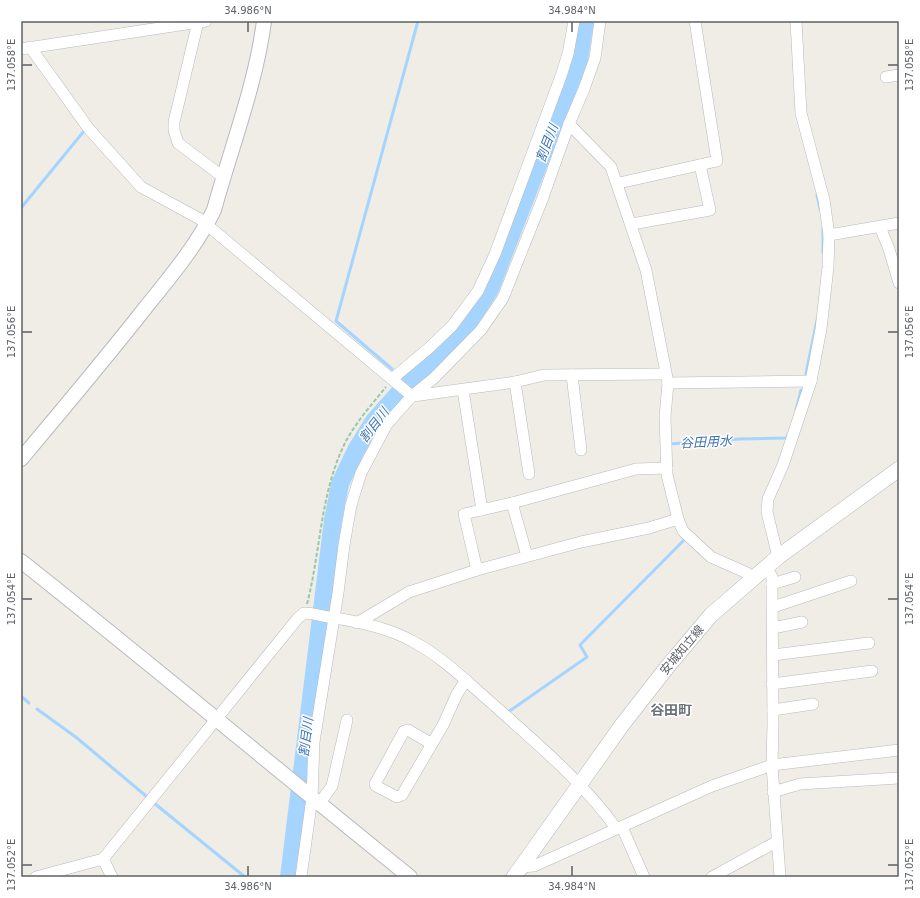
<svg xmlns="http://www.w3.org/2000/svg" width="920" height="898" font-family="'DejaVu Sans','Noto Sans JP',sans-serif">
<rect width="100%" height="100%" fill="#efede5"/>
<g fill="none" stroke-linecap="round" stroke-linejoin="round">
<g stroke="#a5d5ff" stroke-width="3">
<polyline points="817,195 820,209"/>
<polyline points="21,208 84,131"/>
<polyline points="823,228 823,252"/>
<polyline points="392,369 336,321 418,21"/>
<polyline points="805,378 817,320"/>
<polyline points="405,380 408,383"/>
<polyline points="796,410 801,390"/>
<polyline points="669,444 739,439 787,438 787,436"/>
<polyline points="21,696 29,703"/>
<polyline points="37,709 77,738 146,796"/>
<polyline points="508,712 587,657 580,645 686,538"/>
<polyline points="154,803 245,877"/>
</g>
<polyline stroke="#a5d5ff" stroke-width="18" points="289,877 333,520 340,484 356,450 374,421 408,383 466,326 490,289 579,60 585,21"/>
<g stroke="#b7babf" stroke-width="12">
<g id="minor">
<polyline points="198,22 174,122 174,130 178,143 223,177"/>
<polyline points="30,47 89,129 141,187 200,219 412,396"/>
<polyline points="21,49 206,21"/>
<polyline points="886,77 899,75"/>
<polyline points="569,124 611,167 646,270 668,383 665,417 667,475 678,519 683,531 711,557 747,573 752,578"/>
<polyline points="619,183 717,161 695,21"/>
<polyline points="632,224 710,210 700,165"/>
<polyline points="880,227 889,249 899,283"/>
<polyline points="829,235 899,223"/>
<polyline points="572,375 581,450"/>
<polyline points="392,379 429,348 452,326 478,291 495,254 561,76 568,54 574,21"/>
<polyline points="515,382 529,474"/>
<polyline points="668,383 811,381"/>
<polyline points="463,390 482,510"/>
<polyline points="413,396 515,382 544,375 665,374"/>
<polyline points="512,503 527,556"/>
<polyline points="778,557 767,512 768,499 783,465 811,381 821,329 828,267 829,235 824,200 801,113 796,21"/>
<polyline points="766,567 772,577 772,584 773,724 772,765 780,877"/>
<polyline points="477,570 464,514 512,503 636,469 667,468"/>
<polyline points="772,584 795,577"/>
<polyline points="773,607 851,581"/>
<polyline points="357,623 409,592 477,570 581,542 649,528 678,519"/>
<polyline points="773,628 802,622"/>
<polyline points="773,655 869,643"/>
<polyline points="772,684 872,671"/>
<polyline points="773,710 813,704"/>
<polyline points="432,744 408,730 404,731 375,784 376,786 397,797 402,795 443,725 457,694 466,680"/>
<polyline points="773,792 800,784 899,778"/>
<polyline points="319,804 332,786 347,720"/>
<polyline points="622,827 644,877"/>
<polyline points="103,859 112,877"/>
<polyline points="521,867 534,866 712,786 772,765 899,750"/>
<path d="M 36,877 L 103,859 L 298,618 L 304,613 C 313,613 320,616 328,617 C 356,621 387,627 412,641 C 443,657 468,683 495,706 C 537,744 583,782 616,828"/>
<polyline points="301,877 312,798 314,742 338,593 344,545 351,505 361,473 387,424 412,396 434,378 481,330 503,298 542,200 569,124 584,89 595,58 600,21"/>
<polyline points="712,877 776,842"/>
</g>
</g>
<g stroke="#b7babf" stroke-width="16">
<g id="tertiary">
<path d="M 21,459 C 63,409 106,358 146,307 C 171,276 197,245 214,210 C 231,148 256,84 264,21"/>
<path d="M 21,561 C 152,665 280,772 410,877"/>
</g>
</g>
<g stroke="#b8bbc1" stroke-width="16">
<polyline id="secondary" points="514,877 622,725 668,666 711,615 778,557 899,469"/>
</g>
<path stroke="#99c8a8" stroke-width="2" stroke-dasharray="4 2" stroke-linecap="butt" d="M 307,604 C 321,550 320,492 346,441 C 357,421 372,404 386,387"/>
<use href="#minor" stroke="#fff" stroke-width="11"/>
<use href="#tertiary" stroke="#fff" stroke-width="14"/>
<use href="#secondary" stroke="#fff" stroke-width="15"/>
</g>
<path fill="none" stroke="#5c6065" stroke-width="1.5" d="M 248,22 L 248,32M 572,22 L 572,32M 22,65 L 32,65M 888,65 L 898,65M 22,332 L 32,332M 888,332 L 898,332M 22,599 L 32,599M 888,599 L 898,599M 22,865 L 32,865M 888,865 L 898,865M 248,866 L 248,876M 572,866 L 572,876"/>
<g text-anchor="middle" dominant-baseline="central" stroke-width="3" stroke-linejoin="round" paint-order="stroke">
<g font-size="12" fill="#5c6065" stroke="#fff">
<text transform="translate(682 650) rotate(-50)">安城知立線</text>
</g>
<g font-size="13" font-style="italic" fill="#3f74b4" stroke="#fff">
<text transform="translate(547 143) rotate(-69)">割目川</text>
<text transform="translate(374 425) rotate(-53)">割目川</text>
<text transform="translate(706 442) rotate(-3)">谷田用水</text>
<text transform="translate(306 737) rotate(-83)">割目川</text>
</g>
<g font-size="14" font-weight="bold" fill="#6d7278" stroke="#fff">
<text x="671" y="710">谷田町</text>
</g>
</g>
<rect width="920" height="898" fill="none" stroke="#ffffff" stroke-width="44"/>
<rect x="22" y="22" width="876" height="854" fill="none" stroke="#5c6065" stroke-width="1.5"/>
<g font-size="10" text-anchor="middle" fill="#5c6065">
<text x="248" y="14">34.986°N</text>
<text x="572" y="14">34.984°N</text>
<text transform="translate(909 65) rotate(-90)" y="4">137.058°E</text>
<text transform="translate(11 65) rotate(-90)" y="4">137.058°E</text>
<text transform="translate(909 332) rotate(-90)" y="4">137.056°E</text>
<text transform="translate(11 332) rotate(-90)" y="4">137.056°E</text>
<text transform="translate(909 599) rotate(-90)" y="4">137.054°E</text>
<text transform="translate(11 599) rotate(-90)" y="4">137.054°E</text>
<text transform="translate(909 865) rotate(-90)" y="4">137.052°E</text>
<text transform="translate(11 865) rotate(-90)" y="4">137.052°E</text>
<text x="248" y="890">34.986°N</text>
<text x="572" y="890">34.984°N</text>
</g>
</svg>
